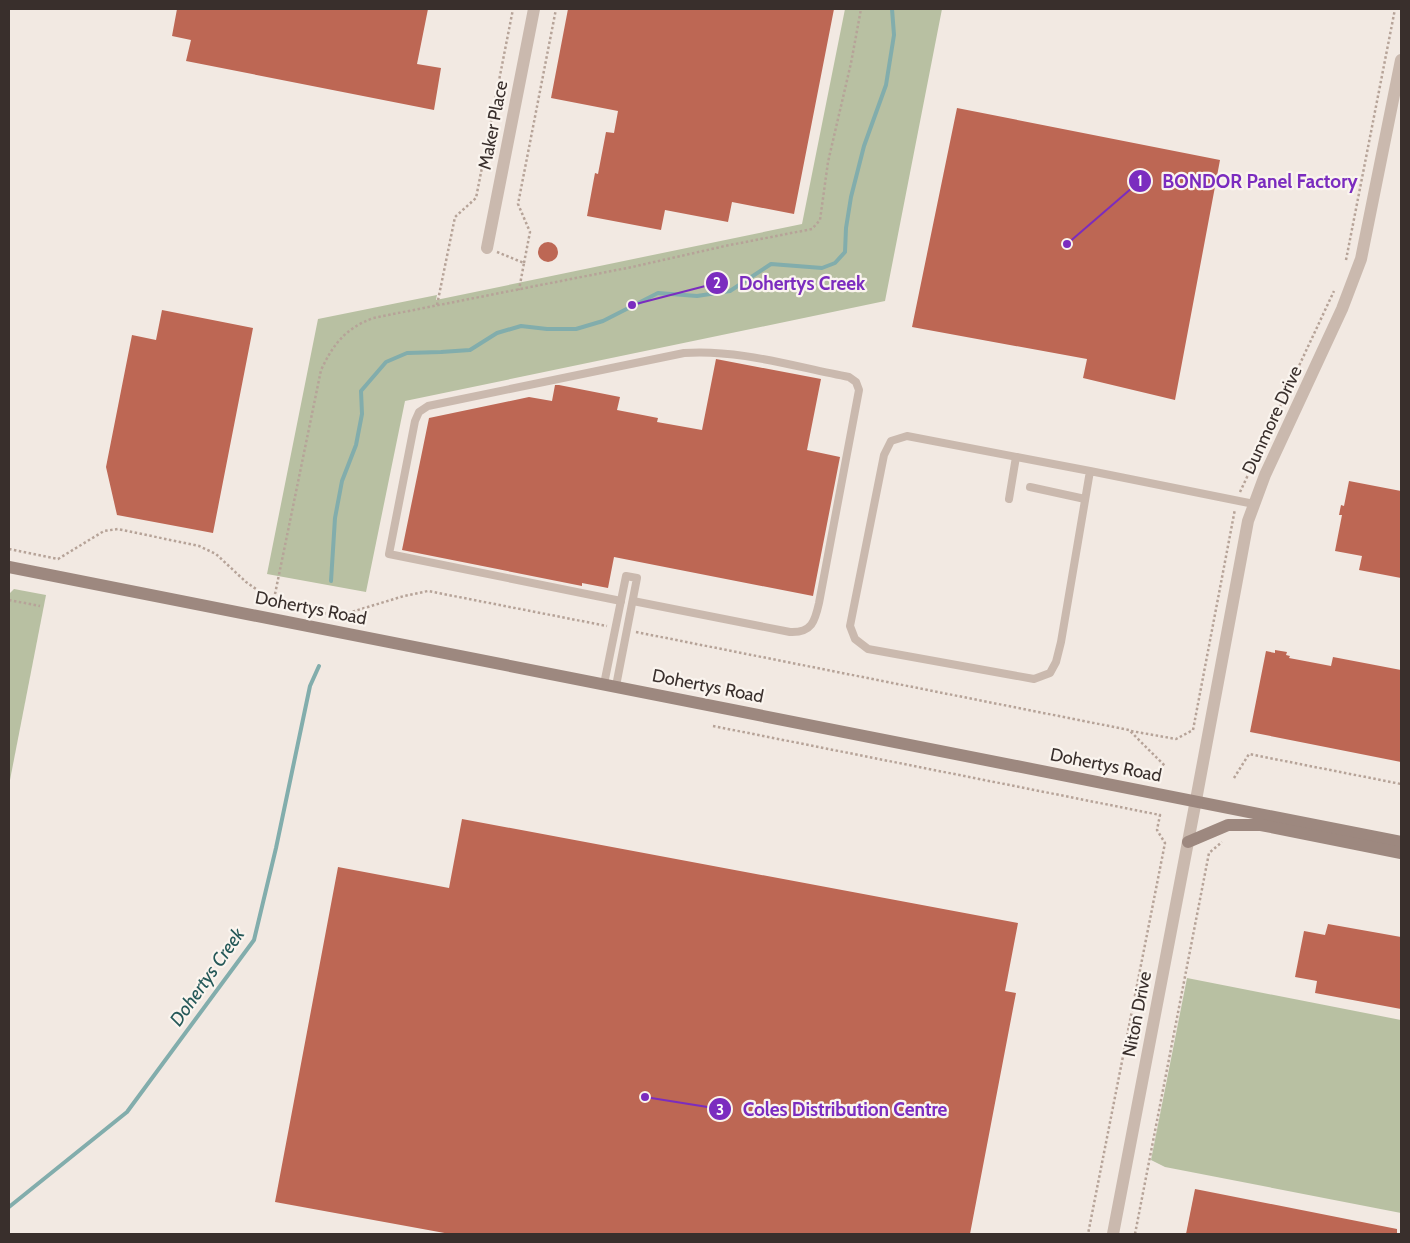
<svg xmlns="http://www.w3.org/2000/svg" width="1410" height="1243" font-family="Cabin,sans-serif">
<rect width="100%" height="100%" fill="#f2e9e2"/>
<g fill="#b8c0a2">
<polygon points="845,9 942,9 885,301 405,401 366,592 267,574 318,319 437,295 436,300 802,224"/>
<polygon points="14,589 46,595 9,785 9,594"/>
<polygon points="1187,978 1401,1020 1401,1213 1165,1167 1151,1160"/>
</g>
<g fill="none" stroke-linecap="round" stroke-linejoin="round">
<g stroke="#82adac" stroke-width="4">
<polyline points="331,581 335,518 342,481 356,445 362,414 361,391 386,362 407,353 441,352 470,350 497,333 521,326 547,329 576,329 603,321 658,293 697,296 730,291 771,264 822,268 835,263 845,252 846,228 851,197 864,146 886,85 894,35 892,9"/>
<polyline points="9,1207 127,1112 254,940 276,848 310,686 319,666"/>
</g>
</g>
<g fill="#bd6754">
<polygon points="177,9 428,9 417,64 441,68 434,110 186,61 191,40 172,36"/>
<polygon points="568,9 834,9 794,214 732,202 728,222 665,210 661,230 587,216 595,173 598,174 606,132 614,133 618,111 551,98"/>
<polygon points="957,108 1220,160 1175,400 1083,378 1087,359 912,327"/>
<circle cx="548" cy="252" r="10"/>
<polygon points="162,310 253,328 213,533 117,515 106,467 132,335 156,340"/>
<polygon points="716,359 821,379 807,450 840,457 813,596 614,557 608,588 582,583 582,586 402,550 429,418 529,397 552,401 555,385 559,385 620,397 617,410 658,418 657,422 702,430"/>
<polygon points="1349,481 1401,491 1401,578 1359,570 1362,556 1335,551 1342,515 1339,515 1341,505 1344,506"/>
<polygon points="1275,650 1287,652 1286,655 1290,656 1289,658 1331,666 1333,657 1401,670 1401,762 1250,732 1266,651 1275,653"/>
<polygon points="462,819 1018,923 1005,991 1016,993 970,1234 450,1234 275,1202 338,867 449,888"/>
<polygon points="1328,924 1401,937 1401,1009 1315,993 1317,981 1295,977 1304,931 1325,935"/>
<polygon points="1195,1189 1397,1229 1397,1234 1186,1234"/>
</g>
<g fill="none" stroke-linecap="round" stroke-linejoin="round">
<g stroke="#b6a398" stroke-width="2.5" stroke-dasharray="2.5 2.5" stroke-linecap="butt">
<polyline points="497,252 524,263 519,290"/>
<polyline points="1346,260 1395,9"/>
<polyline points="524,263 530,232 518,204 556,9"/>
<polyline points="437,305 455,217 476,198 513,9"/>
<polyline points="1240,492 1334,291"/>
<polyline points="9,549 58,559 104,531 118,529 199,546 216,554 246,582 266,596 286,605 319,612 332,615 348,613 404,596 428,591 607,626"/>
<path d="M 274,599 L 321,370 C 334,343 345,329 373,318 L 632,267 L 725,246 L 812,229 L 820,220 L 828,162 L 851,63 L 861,9"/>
<polyline points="9,600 40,606"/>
<polyline points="636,632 1129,730 1166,767"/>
<polyline points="713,726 1160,815 1157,830 1165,843 1088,1234"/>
<polyline points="1131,731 1176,739 1193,730 1235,509"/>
<polyline points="1234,778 1249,754 1401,784"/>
<polyline points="1135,1234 1209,853 1222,842"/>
</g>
<g stroke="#cab9ae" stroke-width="8">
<polyline points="1090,471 907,436 891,441 884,455 850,626 855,639 868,649 1034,679 1050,673 1056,662 1061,642 1090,471 1254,504"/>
<polyline points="1030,487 1085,499"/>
<polyline points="1009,499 1016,457"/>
<path d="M 621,601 L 389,554 L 415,421 L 419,412 L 428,406 L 684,353 C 739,349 795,367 849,377 L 856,382 L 859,390 L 819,603 C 815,621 812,633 790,632 L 633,601"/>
<polyline points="604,684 626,576 637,578 616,686"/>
</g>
<g stroke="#cab9ae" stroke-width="12">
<polyline points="487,248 534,9"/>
<polyline points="1113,1234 1196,800 1248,521 1265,475 1342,309 1361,259 1401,60"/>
</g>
<g stroke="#9d887f" stroke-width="12">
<polyline points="9,567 1401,842"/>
<polyline points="1188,842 1228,825 1261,825 1401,853"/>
</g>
</g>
<g text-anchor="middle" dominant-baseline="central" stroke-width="4.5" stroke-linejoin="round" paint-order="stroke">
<g font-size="18" fill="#392f2c" stroke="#faf4ee">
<text transform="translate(493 125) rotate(-79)">Maker Place</text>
<text transform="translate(1272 420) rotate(-65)">Dunmore Drive</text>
<text transform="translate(311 608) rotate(11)">Dohertys Road</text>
<text transform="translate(708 686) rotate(11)">Dohertys Road</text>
<text transform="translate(1106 765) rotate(11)">Dohertys Road</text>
<text transform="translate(1137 1014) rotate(-79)">Niton Drive</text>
</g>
<g font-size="19" font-style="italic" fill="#245858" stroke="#faf4ee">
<text transform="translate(207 977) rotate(-55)">Dohertys Creek</text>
</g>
</g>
<path fill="none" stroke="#7b2cbf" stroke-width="2" d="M1067 244L1140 181M632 305L717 283M645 1097L720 1109"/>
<g fill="#7b2cbf" stroke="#faf4ee" stroke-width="2">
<circle cx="1067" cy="244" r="5"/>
<circle cx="632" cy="305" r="5"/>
<circle cx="645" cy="1097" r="5"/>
<circle cx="1140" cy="181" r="12"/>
<circle cx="717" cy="283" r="12"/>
<circle cx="720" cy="1109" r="12"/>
</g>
<g font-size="15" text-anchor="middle" font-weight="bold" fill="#fff">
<text x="1140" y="186">1</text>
<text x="717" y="288">2</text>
<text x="720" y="1115">3</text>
</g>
<g font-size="19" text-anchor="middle" font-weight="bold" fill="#7b2cbf" stroke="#faf4ee" stroke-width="4.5" stroke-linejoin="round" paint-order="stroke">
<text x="1260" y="188">BONDOR Panel Factory</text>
<text x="802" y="290">Dohertys Creek</text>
<text x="845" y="1116">Coles Distribution Centre</text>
</g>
<rect width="1410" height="1243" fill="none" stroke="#392f2c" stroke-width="20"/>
</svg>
